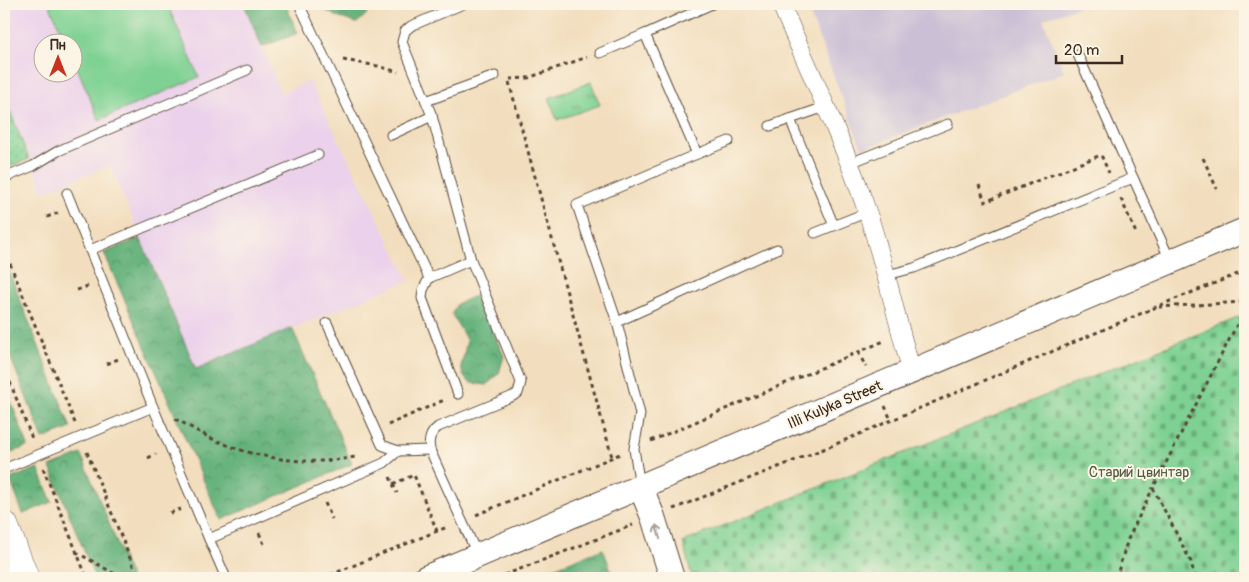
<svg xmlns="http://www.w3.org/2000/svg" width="1249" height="582" font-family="Pangolin,sans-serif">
<defs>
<pattern id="grass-dots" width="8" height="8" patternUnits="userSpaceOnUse" patternTransform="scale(1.25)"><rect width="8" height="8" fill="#7ed193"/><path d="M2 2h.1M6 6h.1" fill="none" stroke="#68aa77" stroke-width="1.8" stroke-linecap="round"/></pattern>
<pattern id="forest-crowns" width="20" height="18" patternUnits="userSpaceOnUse" patternTransform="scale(1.25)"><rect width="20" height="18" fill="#66b37d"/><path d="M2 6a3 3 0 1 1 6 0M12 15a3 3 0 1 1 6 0" fill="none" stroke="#559266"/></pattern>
<pattern id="cemetery-stones" width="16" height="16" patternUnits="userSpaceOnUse" patternTransform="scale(1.25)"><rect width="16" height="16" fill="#7ed193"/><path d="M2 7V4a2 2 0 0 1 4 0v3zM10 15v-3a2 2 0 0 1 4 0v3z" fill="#68aa77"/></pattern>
<pattern id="park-tufts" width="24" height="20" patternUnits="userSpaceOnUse" patternTransform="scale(1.25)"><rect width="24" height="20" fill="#7ed193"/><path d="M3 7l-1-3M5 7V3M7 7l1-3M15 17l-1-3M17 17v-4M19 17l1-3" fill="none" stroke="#68aa77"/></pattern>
</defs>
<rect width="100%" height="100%" fill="#fcf5e5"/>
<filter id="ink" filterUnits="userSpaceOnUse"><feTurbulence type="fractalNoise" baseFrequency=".02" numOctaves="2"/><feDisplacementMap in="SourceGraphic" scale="10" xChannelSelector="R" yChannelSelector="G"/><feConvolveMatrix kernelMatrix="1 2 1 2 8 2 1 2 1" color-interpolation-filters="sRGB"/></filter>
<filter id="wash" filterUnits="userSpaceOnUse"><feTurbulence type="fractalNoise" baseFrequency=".0096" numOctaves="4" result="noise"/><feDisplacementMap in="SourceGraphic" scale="20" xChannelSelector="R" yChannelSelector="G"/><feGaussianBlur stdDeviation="1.12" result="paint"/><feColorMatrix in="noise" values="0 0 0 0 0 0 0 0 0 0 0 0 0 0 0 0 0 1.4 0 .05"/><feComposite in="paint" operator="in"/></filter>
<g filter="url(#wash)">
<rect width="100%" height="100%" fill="#f2debe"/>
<path fill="#ebd1eb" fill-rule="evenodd" d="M 4,4 L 244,4 L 281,93 L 309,81 L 409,280 L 196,369 L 110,165 L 44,192 L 4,95 ZM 42,42 L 72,42 L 72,72 L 42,72 Z"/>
<polygon fill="#cbbfd5" points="806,4 1087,4 1043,19 1064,72 862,149"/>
<polygon fill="url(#grass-dots)" stroke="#5c7e58" points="4,96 29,159 4,169"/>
<g fill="url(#forest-crowns)" stroke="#506e4e">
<polygon points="244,4 285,4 298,33 262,47"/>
<polygon points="314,4 373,4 374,7 357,23 340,18"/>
<polygon points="140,238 196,369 292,328 352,464 221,520 104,253"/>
<polygon points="4,259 71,428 43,439 4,341"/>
<polygon points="475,296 479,301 504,356 499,373 487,385 471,383 464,377 461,367 467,341 452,314 457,304"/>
<polygon points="4,384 28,446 4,456"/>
<polygon points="81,454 131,578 95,578 50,467"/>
<polygon points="38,468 52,502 23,514 10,479"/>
<polygon points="603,549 614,578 527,578"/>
</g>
<polygon fill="url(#cemetery-stones)" stroke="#5c7e58" points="1245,315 1245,578 692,578 683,542"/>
<polygon fill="url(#park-tufts)" stroke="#5c7e58" points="591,82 600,105 557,120 549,98"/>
<polygon fill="#7ed193" stroke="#5c7e58" points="49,4 167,4 199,77 99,120 73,58 72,42 66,42"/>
</g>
<g filter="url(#ink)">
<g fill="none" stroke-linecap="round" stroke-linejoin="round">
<g stroke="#564536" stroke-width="11">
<g id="lane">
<polyline points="299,4 429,278"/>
<path d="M 463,4 L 411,26 L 405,31 L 402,42 L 432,116 L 471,260 L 521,382 L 518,393 L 513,396 L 438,427 C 430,433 428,440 430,450 L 477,554"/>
<polyline points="600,53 645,34"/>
<polyline points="1078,55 1170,260"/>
<polyline points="426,101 495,76"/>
<polyline points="790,119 834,226"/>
<polyline points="770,126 825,107"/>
<polyline points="391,135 432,116"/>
<polyline points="697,154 729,141"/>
<polyline points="850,163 948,124"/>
<polyline points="4,178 33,166 58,151 247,70"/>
<polyline points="67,193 153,407 209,539 384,463 398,451"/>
<polyline points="815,233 868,212"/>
<polyline points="90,250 318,155"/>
<polyline points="887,275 914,268 1133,178"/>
<polyline points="617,322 577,205 697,154 645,34 712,4"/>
<polyline points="327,323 382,445 398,451 430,450"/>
<polyline points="458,394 422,298 423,290 429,278 471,260"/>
<polyline points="4,469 153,407"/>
<polyline points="640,486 634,449 640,414 617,322 777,249"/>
<polyline points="209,539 226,578"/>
</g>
</g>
<g stroke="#564536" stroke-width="19">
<path id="street" d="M 781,4 C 810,73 843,140 867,211 C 885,264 896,319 912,372"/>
</g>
<g stroke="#564536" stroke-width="26">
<g id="secondary">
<polyline points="641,488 653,517 672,578"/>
<polyline points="425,578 1245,230"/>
</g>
</g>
<g stroke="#564536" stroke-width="29">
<polyline id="primary" points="4,525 25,578"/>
</g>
<g stroke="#564536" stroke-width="3" stroke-dasharray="4 4" stroke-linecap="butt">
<polyline points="343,60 378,66 398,72"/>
<polyline points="510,79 528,78 587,57"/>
<polyline points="509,82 612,457"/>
<polyline points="1203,158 1217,189"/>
<polyline points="979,185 985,202 1101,155 1109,173"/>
<polyline points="1121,199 1136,233"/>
<polyline points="47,217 58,213"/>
<polyline points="4,249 75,423"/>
<polyline points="77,290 88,286"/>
<polyline points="1159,307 1245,302"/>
<polyline points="858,352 866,367"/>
<polyline points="107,364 118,359"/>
<polyline points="4,367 33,441"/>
<polyline points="885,406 891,420"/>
<path d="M 175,419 C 190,426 204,436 220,442 C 261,460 311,466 355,457"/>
<polyline points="388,425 444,400"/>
<polyline points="651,441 884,341"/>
<polyline points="87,452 138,578"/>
<polyline points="148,458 156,454"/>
<polyline points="43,468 87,578"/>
<polyline points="390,477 397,493"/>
<polyline points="393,484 414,475 437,531"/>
<polyline points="325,503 332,519"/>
<polyline points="673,509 836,444 1168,302 1245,271"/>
<polyline points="170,513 181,509"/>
<polyline points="476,515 620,454"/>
<polyline points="259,533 265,546"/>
<polyline points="76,552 122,578"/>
<polyline points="323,578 447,527"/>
<polyline points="497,578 633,525"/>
<polyline points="1116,578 1128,539 1153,488"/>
<polyline points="1195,578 1191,562 1153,488 1245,309"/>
</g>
<use href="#lane" stroke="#fff" stroke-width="9"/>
<use href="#street" stroke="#fff" stroke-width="18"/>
<use href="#secondary" stroke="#fff" stroke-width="24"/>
<use href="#primary" stroke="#fff" stroke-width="28"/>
</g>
<defs><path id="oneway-shaft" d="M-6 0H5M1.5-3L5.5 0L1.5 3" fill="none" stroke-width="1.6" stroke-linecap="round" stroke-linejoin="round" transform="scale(1.25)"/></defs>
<use stroke="#a79f9a" href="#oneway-shaft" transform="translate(658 532) rotate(-107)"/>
</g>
<g text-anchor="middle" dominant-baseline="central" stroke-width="4" stroke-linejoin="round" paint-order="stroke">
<g font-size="15" fill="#3b2a1e" stroke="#fcf5e5">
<text transform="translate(835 405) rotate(-23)">Illi Kulyka Street</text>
</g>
<g font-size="15" fill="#4f5c41" stroke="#fcf5e5">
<text x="1139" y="472">Старий цвинтар</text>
</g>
</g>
<rect width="1249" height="582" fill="none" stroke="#fcf5e5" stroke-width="20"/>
<g transform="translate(58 58)"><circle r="24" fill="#fcf5e5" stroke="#afa495"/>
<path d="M0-4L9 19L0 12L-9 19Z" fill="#c8321e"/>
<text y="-8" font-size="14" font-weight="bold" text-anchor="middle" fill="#3b2a1e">Пн</text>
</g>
<path d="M1056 55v8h66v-8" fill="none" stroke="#3b2a1e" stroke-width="2.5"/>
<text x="1064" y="55" font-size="15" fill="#3b2a1e" stroke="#fcf5e5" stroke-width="4" paint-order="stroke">20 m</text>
</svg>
